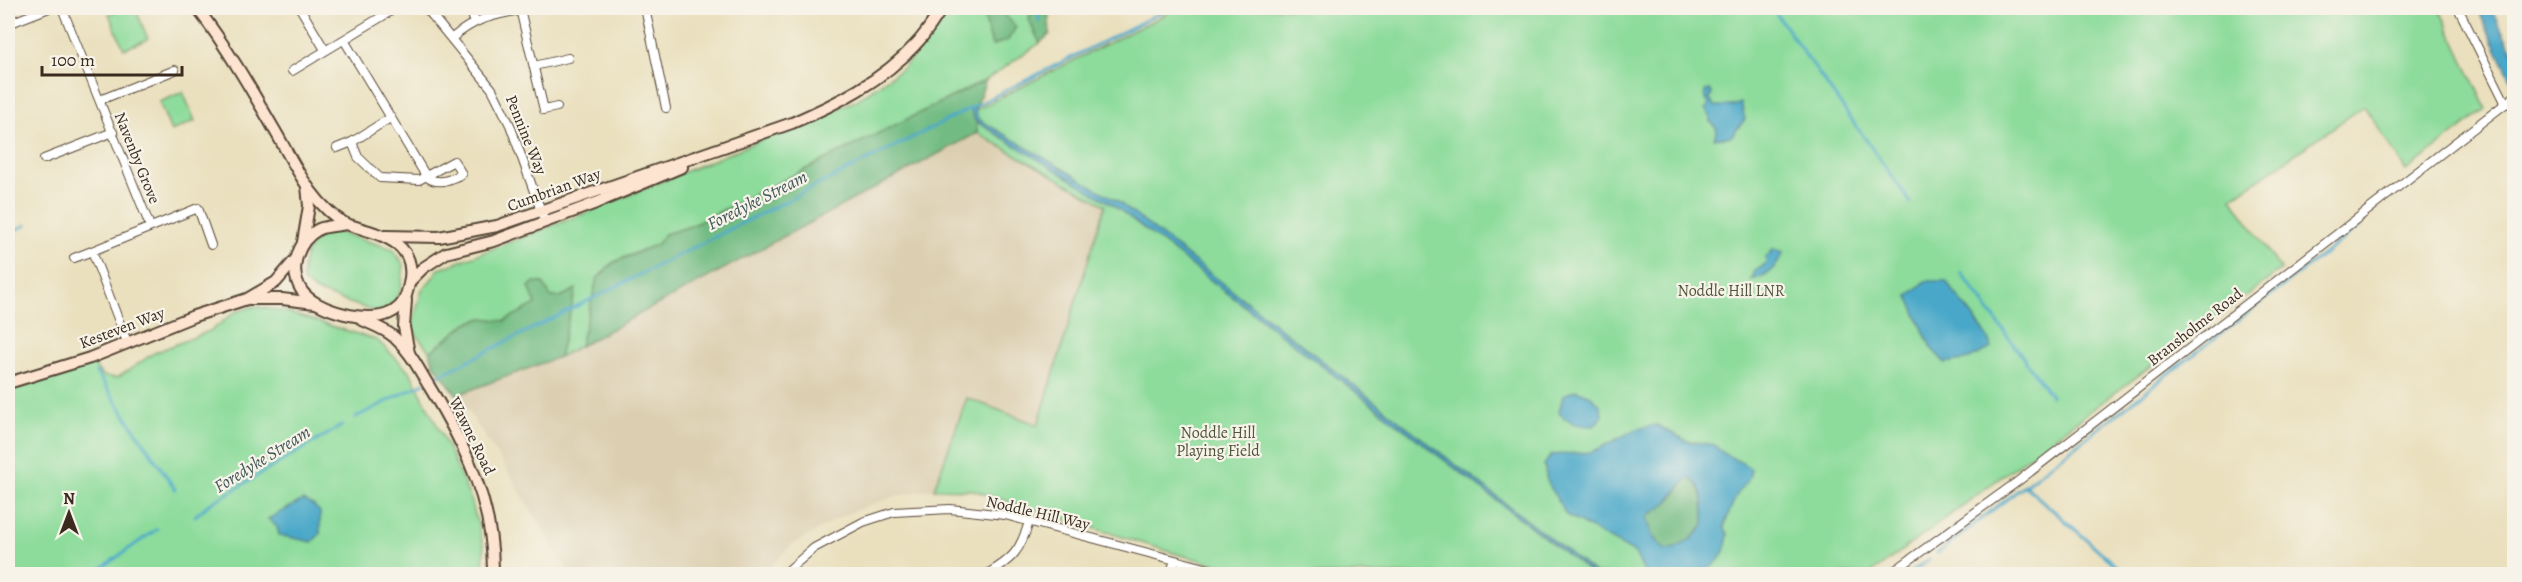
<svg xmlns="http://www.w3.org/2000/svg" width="2522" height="582" font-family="Alegreya,serif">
<rect width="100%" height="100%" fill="#f7f3e8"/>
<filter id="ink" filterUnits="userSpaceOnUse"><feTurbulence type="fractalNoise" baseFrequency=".0167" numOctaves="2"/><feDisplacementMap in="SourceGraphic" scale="12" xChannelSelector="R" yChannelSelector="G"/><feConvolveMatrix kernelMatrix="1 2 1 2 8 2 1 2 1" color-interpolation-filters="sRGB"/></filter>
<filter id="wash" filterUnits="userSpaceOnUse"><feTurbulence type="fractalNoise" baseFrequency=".008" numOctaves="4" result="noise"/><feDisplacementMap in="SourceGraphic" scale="24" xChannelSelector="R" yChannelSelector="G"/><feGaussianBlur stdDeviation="1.35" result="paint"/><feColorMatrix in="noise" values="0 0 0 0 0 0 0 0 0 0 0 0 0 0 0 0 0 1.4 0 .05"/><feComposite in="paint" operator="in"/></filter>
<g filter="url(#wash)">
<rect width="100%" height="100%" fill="#eae0be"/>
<polygon fill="#dccfb1" points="977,133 1105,205 1038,425 967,398 934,489 896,496 846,514 792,545 763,574 570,574 500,459 457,395 559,357"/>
<g fill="#8ddc9b" stroke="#64835c" stroke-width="1.5">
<polygon points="125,8 135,8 148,39 124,49 109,14"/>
<polygon points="949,8 977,8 984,15 992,46 999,8 1032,8 1029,20 1040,43 986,80 691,226 665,234 657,244 612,263 597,279 580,346 559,357 575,290 560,297 551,297 504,321 483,318 467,323 430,352 411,328 422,290 436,274 437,270 588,212 857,100 904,67 940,25"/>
<polygon points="1178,8 2439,8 2486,109 2406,171 2364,106 2232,198 2281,270 1870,574 1254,574 1180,555 972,490 934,489 967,398 1038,425 1105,205 977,133 975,110"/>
<polygon points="183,92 195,121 171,131 159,102"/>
<path d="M 334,231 L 393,249 L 404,265 L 401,288 L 395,301 L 379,313 L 315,291 L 303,281 C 301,257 309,237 334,231 Z"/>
<polygon points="255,306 286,312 377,340 410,372 449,449 471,500 484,547 483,574 8,574 8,392 92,363 103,376 117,378 154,353 212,330 235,312"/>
</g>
<g fill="#72bc83" stroke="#567350" stroke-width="1.5">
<polygon points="977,8 999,8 1016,27 1008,40 992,46 984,15"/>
<polygon points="1032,8 1048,8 1050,34 1040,43 1029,20"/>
<polygon points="986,80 975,110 977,133 580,346 597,279 613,263 657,244 665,234 691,226"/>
<polygon points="534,282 543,283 551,297 561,297 576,289 559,357 457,395 434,365 430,352 467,323 483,318 504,321 536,304 529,287"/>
<path d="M 1690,478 C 1705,486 1704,509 1704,525 C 1695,537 1681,549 1665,550 L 1652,536 L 1647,517 C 1653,510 1659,510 1664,505 C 1674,497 1678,491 1684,481 Z"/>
</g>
<g fill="#4aa8c9" stroke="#426974" stroke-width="1.5" fill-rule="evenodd">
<polygon points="2477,8 2491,8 2514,55 2514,86"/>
<polygon points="1710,90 1712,95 1709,99 1715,106 1733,106 1741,103 1745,119 1732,136 1714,139 1717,129 1710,122 1710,116 1705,109 1709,105 1705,98 1705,91"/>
<polygon points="974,106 978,119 1116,200 1596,574 1592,574 1112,204 975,121 970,108"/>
<path d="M 1774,249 L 1783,253 C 1778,267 1766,277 1751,280 L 1755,271 L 1766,264 L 1766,257 Z"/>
<polygon points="1926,281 1946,281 1984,331 1992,348 1969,359 1945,363 1931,348 1908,296"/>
<path d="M 1576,390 L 1591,396 L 1601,406 L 1602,417 L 1594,426 C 1578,426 1570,424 1559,413 L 1563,395 Z"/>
<path d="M 1657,425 L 1687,441 L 1715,445 C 1723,457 1740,459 1751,469 C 1749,484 1743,483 1737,495 C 1732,505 1727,517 1724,528 L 1728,534 C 1723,582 1684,575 1645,574 L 1635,553 L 1566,515 L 1547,481 L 1544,465 L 1551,455 L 1592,452 L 1637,429 ZM 1690,478 C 1705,486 1704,510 1704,525 C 1695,537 1681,549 1665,550 L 1652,536 L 1647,517 C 1653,510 1659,510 1664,505 C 1673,497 1678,491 1684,481 Z"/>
<polygon points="303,500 313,505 320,512 320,534 312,542 279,535 277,527 268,519"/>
</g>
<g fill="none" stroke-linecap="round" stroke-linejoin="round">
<g stroke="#4aa8c9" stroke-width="3">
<polyline points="1038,8 1039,21"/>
<polyline points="1772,8 1911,203"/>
<polyline points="8,234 26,225"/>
<polyline points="1961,272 2051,396"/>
<polyline points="96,372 175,489"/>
<polyline points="430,380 1170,8"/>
<polyline points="356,417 424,383"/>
<polyline points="2024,485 2126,574"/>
<polyline points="195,516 208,505 343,425"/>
<polyline points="1937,553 2360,226"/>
<polyline points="93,574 157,529"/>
<polyline points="1909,574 1929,559"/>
</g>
</g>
</g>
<g filter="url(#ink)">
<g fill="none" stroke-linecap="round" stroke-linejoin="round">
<g stroke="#554536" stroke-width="10">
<g id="street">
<polyline points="62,8 150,226"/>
<polyline points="300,8 325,50"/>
<polyline points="426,8 492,89 510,125 545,222"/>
<polyline points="471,8 474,22"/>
<polyline points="645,8 666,108"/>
<polyline points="2458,8 2506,104"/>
<polyline points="520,9 544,110 557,107"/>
<polyline points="8,24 49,8"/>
<path d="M 452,38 C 480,15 494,16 528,8"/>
<path d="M 344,40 L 426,176 C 437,186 450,180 462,174 L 454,161 L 419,180 L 380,178 L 358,157 L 352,142"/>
<polyline points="534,66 568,58"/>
<polyline points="292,71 396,8"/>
<polyline points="100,100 175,70"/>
<polyline points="337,148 352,142 390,118"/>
<polyline points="44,159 113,132"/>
<polyline points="92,251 198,208 211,245"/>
<polyline points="74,258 92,251 127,342"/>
<polyline points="784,574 814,548 863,522 894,512 950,509 1005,515 1228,574"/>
<path d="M 987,574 C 1013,559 1020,551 1029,522"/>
<polyline points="1170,574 1175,561"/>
<polyline points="1890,574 2017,482 2514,97"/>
</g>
</g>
<g stroke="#554536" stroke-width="14">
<g id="secondary">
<path d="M 197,8 C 225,44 251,89 274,129 C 294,163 311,204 346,224"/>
<path d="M 346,224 C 378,234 419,241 409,284 C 406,298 403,307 390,313 C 369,324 316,311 302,291 C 288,270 297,241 319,229 C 326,226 338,226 346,224 Z"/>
<path d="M 385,236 L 439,237 L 497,226 L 792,123 C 836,104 882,81 915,45 C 926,34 934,20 942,8"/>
<polyline points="303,242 309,206 307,186"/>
<polyline points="410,281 423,268 446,253 494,241 596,203 682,167"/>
<polyline points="250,299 282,299 315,303"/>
<polyline points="406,300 404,327 409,353"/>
<path d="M 362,320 C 373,325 385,329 394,337 C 410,351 418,368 429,386 C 465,445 494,504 493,574"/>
<polyline points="8,383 90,358 194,316 247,299 276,282 295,260"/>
</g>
</g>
<use href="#street" stroke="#fff" stroke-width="8"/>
<use href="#secondary" stroke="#fde4d1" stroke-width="10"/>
</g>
</g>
<g text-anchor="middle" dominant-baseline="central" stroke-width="4.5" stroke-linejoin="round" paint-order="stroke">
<g font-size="16" fill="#3b2a1e" stroke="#f7f3e8">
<text transform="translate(526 135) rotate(68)">Pennine Way</text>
<text transform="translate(137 158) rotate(68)">Navenby Grove</text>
<text transform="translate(554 190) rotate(-20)">Cumbrian Way</text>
<text transform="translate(2195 327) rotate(-38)">Bransholme Road</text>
<text transform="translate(122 328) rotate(-21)">Kesteven Way</text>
<text transform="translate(472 436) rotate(64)">Wawne Road</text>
<text transform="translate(1038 513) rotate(13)">Noddle Hill Way</text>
</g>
<g font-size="16" fill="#50563d" stroke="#f7f3e8">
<text x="1731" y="291">Noddle Hill LNR</text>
<text x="1218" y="433">Noddle Hill<tspan x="1218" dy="18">Playing Field</tspan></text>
</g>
<g font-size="18" font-style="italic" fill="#40565a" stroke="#f7f3e8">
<text transform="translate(757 200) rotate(-27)">Foredyke Stream</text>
<text transform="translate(262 459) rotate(-32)">Foredyke Stream</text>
</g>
</g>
<rect width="2522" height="582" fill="none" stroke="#f7f3e8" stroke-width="30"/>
<g transform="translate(69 513)" stroke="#f7f3e8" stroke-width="4.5" paint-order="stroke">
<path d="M0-4.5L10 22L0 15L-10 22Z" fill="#3b2a1e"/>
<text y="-9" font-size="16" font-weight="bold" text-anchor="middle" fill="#3b2a1e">N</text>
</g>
<path d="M42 66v9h140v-9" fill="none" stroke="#3b2a1e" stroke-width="3"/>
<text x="51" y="66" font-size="18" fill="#3b2a1e" stroke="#f7f3e8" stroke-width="4.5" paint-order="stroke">100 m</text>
</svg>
